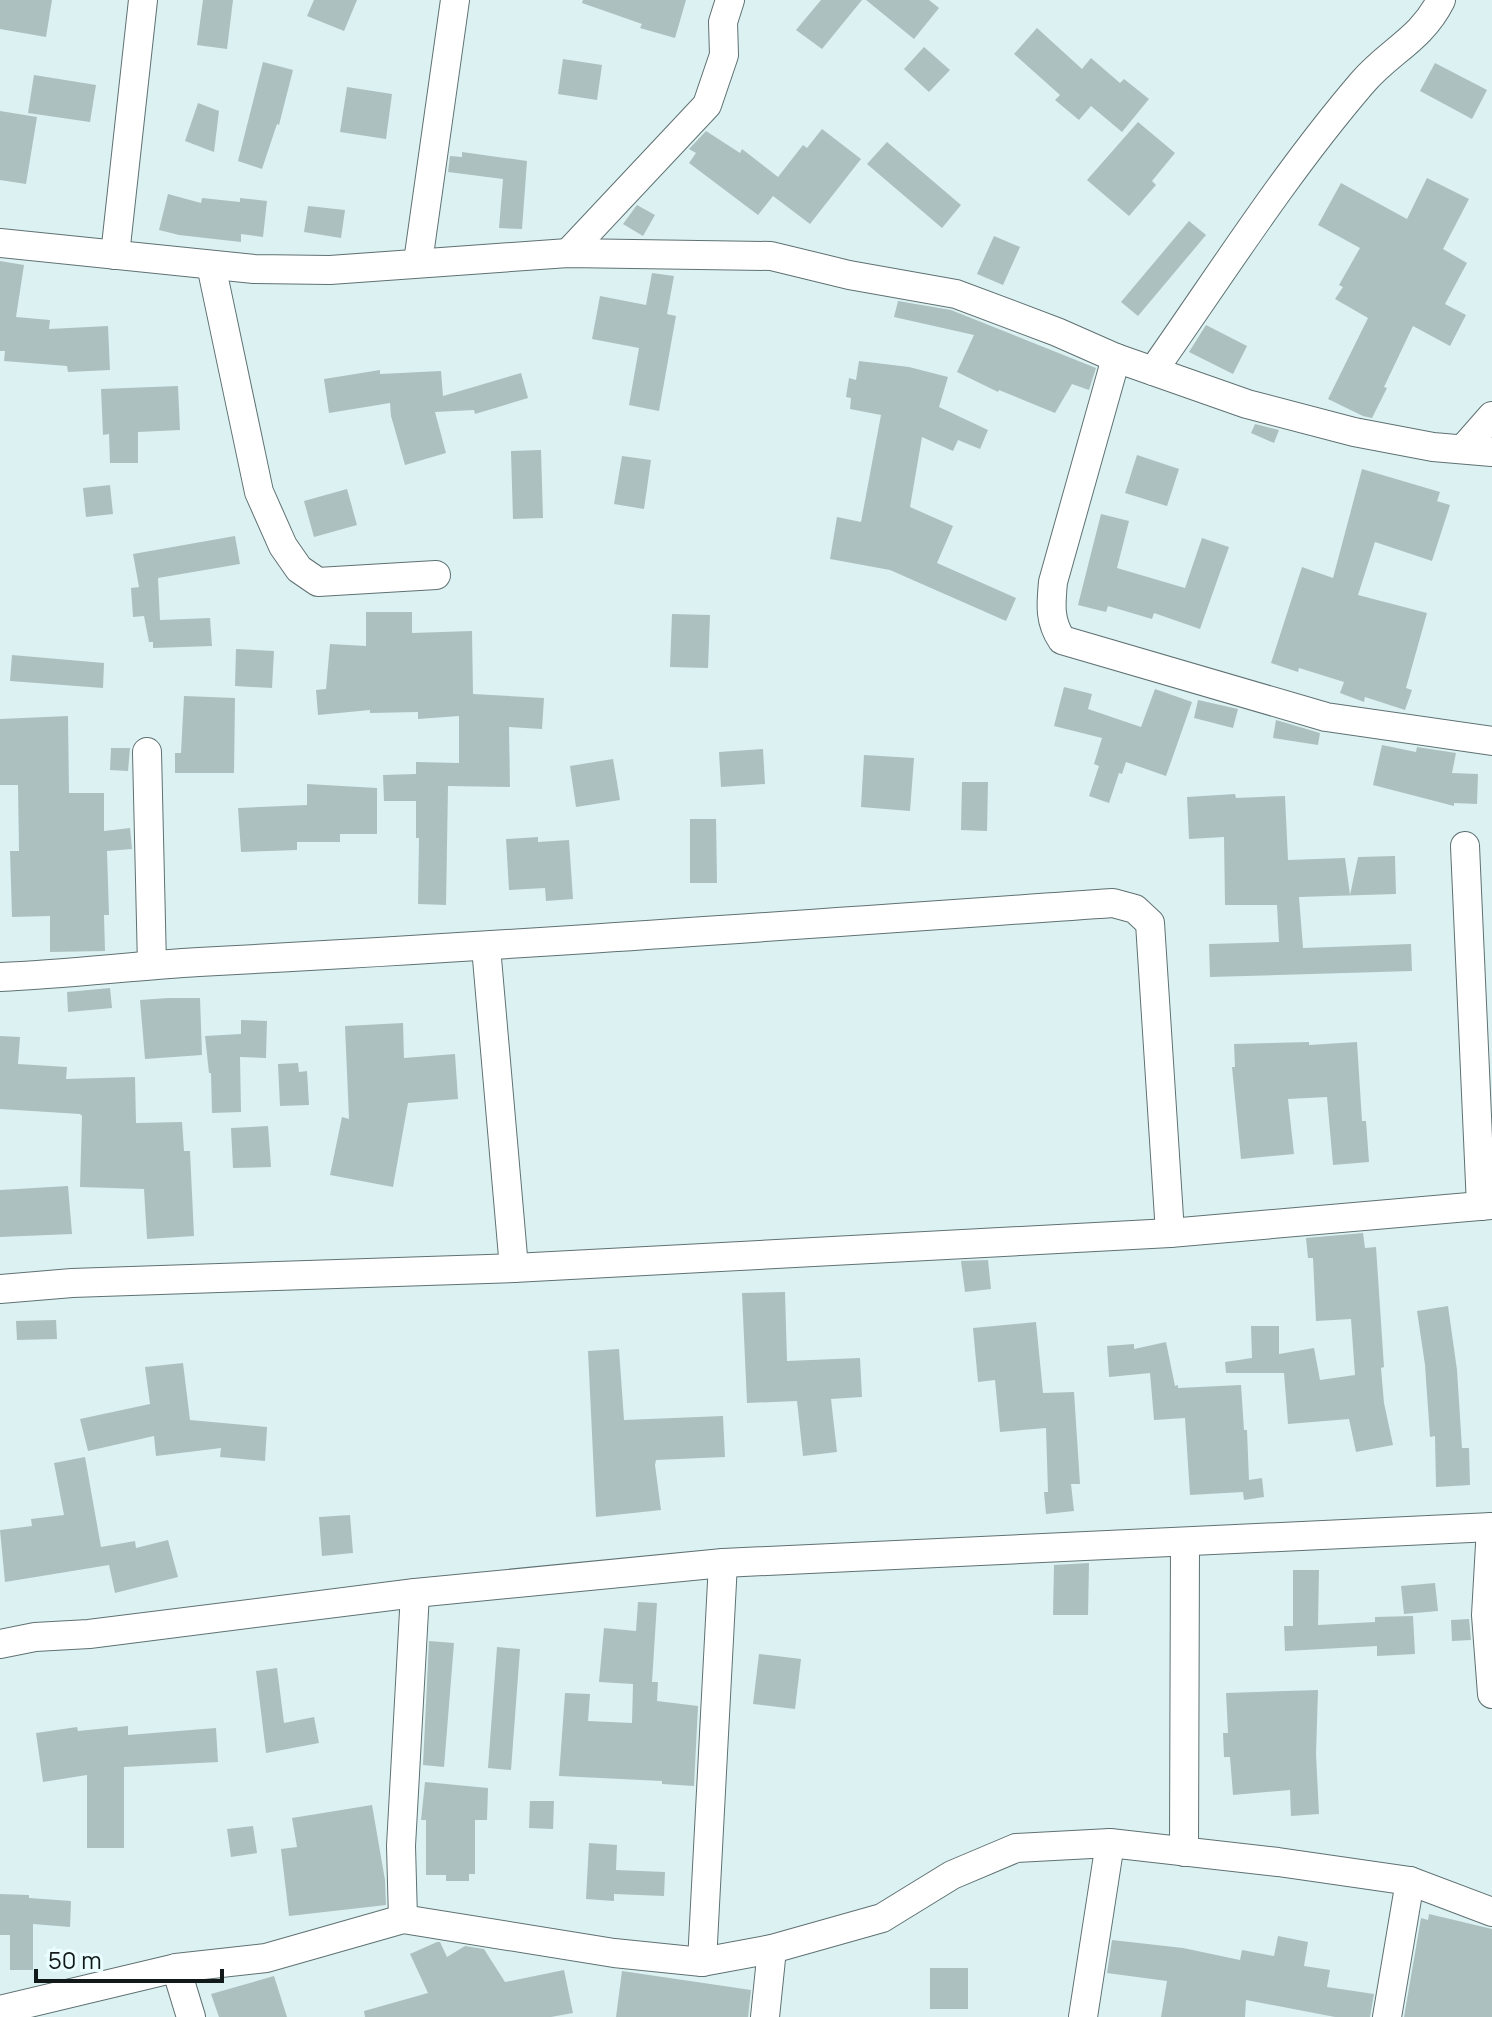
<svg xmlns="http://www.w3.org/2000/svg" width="1492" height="2017" font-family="Manrope,sans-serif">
<rect width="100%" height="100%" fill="#dcf1f2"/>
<g fill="#acc0c0">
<polygon points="0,0 52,0 46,37 0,29"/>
<polygon points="203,0 233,0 227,49 197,45"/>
<polygon points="314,0 357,0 344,31 307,16"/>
<polygon points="583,0 686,0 675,38 640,28 642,24 582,3"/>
<polygon points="821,0 862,0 822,49 796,30"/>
<polygon points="866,0 929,0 939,8 914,39"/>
<polygon points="1037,28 1082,69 1091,58 1120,83 1124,79 1149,99 1122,132 1091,106 1079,120 1055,100 1060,95 1014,54"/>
<polygon points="924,47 950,70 929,92 904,69"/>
<polygon points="563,59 602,65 597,100 558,94"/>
<polygon points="263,62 293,70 279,125 277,124 262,169 238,161"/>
<polygon points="1435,63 1487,90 1472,119 1420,91"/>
<polygon points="34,75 96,85 90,122 28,113"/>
<polygon points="347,87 392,94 386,139 340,132"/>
<polygon points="198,103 219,111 214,152 185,141"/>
<polygon points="0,111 37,117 26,184 0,180"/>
<polygon points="1138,122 1175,153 1152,181 1156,185 1129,216 1087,180"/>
<polygon points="822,129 861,159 810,224 773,196 758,215 689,163 696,153 689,149 706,131 740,153 742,149 778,177 803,145 807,148"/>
<polygon points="887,142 961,205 942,228 867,164"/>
<polygon points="462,152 527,161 522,229 499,228 503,179 448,172 450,156 462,157"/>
<polygon points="1427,178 1469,199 1443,249 1467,263 1445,304 1466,315 1450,346 1413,326 1384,387 1387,388 1372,418 1363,416 1328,399 1368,318 1335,299 1343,287 1339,285 1360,248 1318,225 1341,183 1407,219"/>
<polygon points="168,194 201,203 202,198 240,202 240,198 267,201 263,237 241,234 241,242 179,235 159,230"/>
<polygon points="637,205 655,215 643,236 623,224"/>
<polygon points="308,206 345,210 341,238 304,232"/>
<polygon points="1189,221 1206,235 1138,316 1121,302"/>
<polygon points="994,236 1020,247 1003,285 977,274"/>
<polygon points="0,261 24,265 16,317 50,320 49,329 108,326 110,370 68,372 67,366 4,361 5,351 0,351"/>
<polygon points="652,273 674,276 667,314 676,316 659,411 629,405 639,348 592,339 600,296 646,305"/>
<polygon points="898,301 951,310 1096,368 1089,390 1072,384 1055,413 999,390 998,392 957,372 974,335 894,317"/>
<polygon points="1206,325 1247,346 1233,374 1189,352"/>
<polygon points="859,361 909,367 948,377 939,407 988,430 980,449 958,440 953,451 922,437 910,507 953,526 937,563 1016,598 1006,621 890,570 830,559 837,517 861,522 881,415 850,409 851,398 846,397 849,378 856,380"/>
<polygon points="380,370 380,374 441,371 443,396 521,373 528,398 475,414 474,410 435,412 446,453 405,465 391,416 390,403 329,413 324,379"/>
<polygon points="178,386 180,430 138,432 138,463 110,463 109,434 103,435 101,389"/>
<polygon points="1255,424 1279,430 1274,443 1251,433"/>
<polygon points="541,450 543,518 513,519 511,451"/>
<polygon points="1137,455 1179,469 1167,506 1125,493"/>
<polygon points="622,456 651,460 644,509 614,504"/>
<polygon points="1362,469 1440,492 1437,501 1450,505 1432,561 1375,542 1358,595 1427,613 1406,688 1412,690 1405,710 1365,697 1364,702 1340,693 1344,682 1299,668 1298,672 1271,663 1302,567 1333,578"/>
<polygon points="110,485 113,514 86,517 83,488"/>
<polygon points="347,489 357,525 314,537 304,501"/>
<polygon points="1101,514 1129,521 1117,568 1185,588 1202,538 1229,547 1200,629 1154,613 1152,619 1108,606 1106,612 1078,605"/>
<polygon points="235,536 240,564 158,578 160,620 210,618 212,646 153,648 153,642 149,642 144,616 133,617 131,588 139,587 133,554"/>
<polygon points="366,612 412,612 412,633 472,631 473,694 544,698 542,729 509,727 510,787 448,786 446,905 418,904 419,838 416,838 416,801 384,801 383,775 416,774 416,762 459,763 459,716 418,719 418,712 370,713 370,710 318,715 316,690 326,689 330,644 366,646"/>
<polygon points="672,614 710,615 708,668 670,667"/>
<polygon points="236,649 274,651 272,688 235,686"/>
<polygon points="12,655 104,663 103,688 10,681"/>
<polygon points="1064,687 1092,694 1088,709 1141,727 1155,689 1192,702 1166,776 1126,762 1122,774 1119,773 1109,803 1089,796 1099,766 1094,764 1102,738 1054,726"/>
<polygon points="184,696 235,698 234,773 175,773 175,753 181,753"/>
<polygon points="1198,700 1238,709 1233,728 1194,718"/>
<polygon points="68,716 69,793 104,793 104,831 130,828 132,849 107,851 109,915 104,915 105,951 50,952 50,916 12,917 10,851 19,851 18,785 0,785 0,719"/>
<polygon points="1276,720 1320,733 1318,745 1273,738"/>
<polygon points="1382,745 1416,752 1417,747 1456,753 1452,773 1478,774 1477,804 1454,803 1454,806 1373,785"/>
<polygon points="111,748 130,748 128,771 110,770"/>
<polygon points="763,749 765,784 721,787 719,752"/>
<polygon points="864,755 914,758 910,811 861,807"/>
<polygon points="613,759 620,800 576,807 570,766"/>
<polygon points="962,782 988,782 987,831 961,830"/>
<polygon points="307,784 377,788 377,834 340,834 340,842 297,842 297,850 241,852 238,808 307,805"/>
<polygon points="1235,794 1236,798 1285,796 1288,860 1345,858 1350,895 1358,857 1395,856 1396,894 1299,897 1303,948 1411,944 1412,971 1210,977 1209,944 1279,942 1277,905 1225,905 1224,837 1189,839 1187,797"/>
<polygon points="690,819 716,819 717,883 690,883"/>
<polygon points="538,837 538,842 569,840 573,899 546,901 545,888 509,890 506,839"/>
<polygon points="110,988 112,1008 68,1012 67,992"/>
<polygon points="168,998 200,998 202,1055 145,1059 140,1000"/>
<polygon points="241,1020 267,1021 266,1058 240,1057 241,1112 212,1113 211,1073 209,1073 205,1036 241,1034"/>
<polygon points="403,1023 404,1058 455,1054 458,1099 408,1103 393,1187 330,1175 342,1117 349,1119 345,1026"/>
<polygon points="0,1036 20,1037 18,1064 67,1067 66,1079 135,1077 136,1123 182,1122 184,1151 190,1151 194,1236 147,1239 144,1189 80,1187 82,1116 80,1114 0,1109"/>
<polygon points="1309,1042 1309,1045 1357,1042 1362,1121 1366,1121 1369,1162 1333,1165 1327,1097 1288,1099 1294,1154 1241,1159 1232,1067 1235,1067 1234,1044"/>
<polygon points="298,1063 299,1072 307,1071 309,1105 280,1106 278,1064"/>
<polygon points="268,1126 271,1167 233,1168 231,1128"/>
<polygon points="68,1186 72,1234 0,1237 0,1190"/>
<polygon points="1363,1233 1365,1248 1376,1247 1384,1367 1381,1368 1384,1403 1393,1445 1356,1452 1349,1419 1288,1424 1284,1373 1226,1373 1225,1362 1252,1358 1251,1326 1279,1326 1279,1354 1314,1348 1320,1380 1355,1375 1351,1319 1316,1321 1313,1258 1308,1258 1306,1238"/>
<polygon points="988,1260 991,1289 965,1292 961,1261"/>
<polygon points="785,1292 787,1361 860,1358 862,1397 831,1399 837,1452 803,1456 797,1401 747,1403 742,1293"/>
<polygon points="1448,1306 1457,1370 1462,1448 1469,1448 1470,1485 1436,1487 1435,1436 1430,1437 1425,1365 1417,1311"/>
<polygon points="56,1320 57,1339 17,1340 16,1321"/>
<polygon points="1036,1322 1043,1393 1074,1392 1080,1484 1071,1484 1074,1511 1046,1514 1044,1492 1048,1492 1046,1428 1000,1432 995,1380 978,1382 973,1328"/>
<polygon points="1166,1342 1175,1386 1178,1385 1178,1388 1241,1385 1244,1430 1247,1430 1249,1480 1262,1478 1264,1497 1244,1500 1243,1492 1190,1495 1185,1418 1154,1420 1150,1373 1109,1377 1107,1346 1134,1344 1134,1349"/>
<polygon points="619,1349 624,1420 723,1416 725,1457 656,1460 655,1465 661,1510 596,1517 588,1351"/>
<polygon points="183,1363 190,1420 267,1427 265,1461 220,1457 221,1448 156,1456 154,1436 88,1451 80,1419 150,1404 145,1367"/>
<polygon points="85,1457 101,1547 135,1541 136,1548 168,1540 178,1577 115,1593 109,1565 5,1582 0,1530 32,1526 31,1519 64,1515 54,1463"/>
<polygon points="350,1515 353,1553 322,1556 319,1517"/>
<polygon points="1089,1563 1088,1615 1053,1615 1054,1565"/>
<polygon points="1293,1570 1319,1570 1318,1625 1375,1622 1375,1617 1413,1616 1415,1654 1377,1656 1377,1646 1285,1651 1284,1626 1293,1626"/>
<polygon points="1435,1583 1438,1611 1404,1614 1401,1586"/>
<polygon points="638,1602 657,1603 652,1682 658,1682 657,1701 698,1706 694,1786 662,1784 662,1781 559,1776 565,1693 590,1694 588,1721 632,1723 633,1684 599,1682 604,1628 636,1631"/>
<polygon points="1469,1619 1471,1640 1452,1641 1451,1620"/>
<polygon points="429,1641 454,1643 444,1767 423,1765"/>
<polygon points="497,1647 520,1649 511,1770 488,1768"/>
<polygon points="759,1654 801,1659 795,1709 753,1704"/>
<polygon points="277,1668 284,1723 314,1717 319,1743 266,1753 256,1671"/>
<polygon points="1318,1690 1316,1754 1319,1814 1291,1816 1290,1790 1233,1795 1230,1757 1224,1757 1223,1733 1228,1733 1226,1693"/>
<polygon points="128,1726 128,1735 216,1728 218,1762 124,1767 124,1848 87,1848 87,1775 43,1782 36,1733 77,1727 78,1731"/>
<polygon points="425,1782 488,1788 487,1820 475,1820 475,1874 469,1874 469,1881 446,1881 446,1875 426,1875 426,1820 421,1820"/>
<polygon points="530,1801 554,1801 553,1829 529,1828"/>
<polygon points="372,1805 385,1880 386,1905 289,1916 281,1849 297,1847 292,1818"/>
<polygon points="253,1826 257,1853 231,1857 227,1829"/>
<polygon points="589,1843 617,1845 616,1870 665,1872 664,1896 614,1894 614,1901 586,1899"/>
<polygon points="0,1894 29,1895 29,1898 71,1901 70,1927 33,1924 33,1970 10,1970 10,1935 0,1935"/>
<polygon points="1429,1914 1492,1929 1492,2017 1404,2017 1421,1918 1428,1920"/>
<polygon points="1278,1936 1308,1942 1304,1966 1330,1970 1327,1987 1374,1994 1370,2017 1335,2017 1246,2000 1245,2017 1161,2017 1167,1981 1107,1973 1112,1940 1183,1948 1240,1960 1242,1950 1274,1956"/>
<polygon points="437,1942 440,1942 447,1957 465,1946 484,1949 505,1982 564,1970 573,2013 551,2017 365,2017 364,2011 428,1993 410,1954"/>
<rect x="930" y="1968" width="38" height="41"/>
<polygon points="622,1971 751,1990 748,2017 616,2017"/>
<polygon points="274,1976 287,2017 219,2017 211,1994"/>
</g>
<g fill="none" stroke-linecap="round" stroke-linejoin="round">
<g stroke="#5f7172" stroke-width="30">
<g id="minor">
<polyline points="0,243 254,269 330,270 568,253 771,256 849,275 956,294 1057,332 1116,358 1247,404 1354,432 1433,447 1492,452"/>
<polyline points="568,253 707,105 724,55 723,22 730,0"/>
<polyline points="115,255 143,0"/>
<polyline points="418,262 455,0"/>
<polyline points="211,265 259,492 283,546 299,569 318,582 436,575"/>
<path d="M 1116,358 L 1053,582 C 1051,604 1049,621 1062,640 L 1326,717 L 1492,741"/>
<path d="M 1153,371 C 1221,274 1285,173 1362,83 C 1389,51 1421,40 1441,0"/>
<polyline points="1463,449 1492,416"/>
<polyline points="147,752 152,965"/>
<polyline points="1465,846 1481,1206"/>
<polyline points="486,947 514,1268"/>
<path d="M 0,977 C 67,974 133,966 199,962 C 504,946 809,924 1113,903 L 1135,909 L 1150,923 L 1170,1233"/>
<polyline points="0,1289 72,1283 514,1268 1170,1233 1492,1205"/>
<polyline points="1491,1527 1486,1615 1492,1694"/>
<polyline points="0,1644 35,1637 89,1634 415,1593 723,1563 1492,1527"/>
<polyline points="1184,1852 1185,1543"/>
<polyline points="403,1919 401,1846 415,1593"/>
<polyline points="702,1962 723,1563"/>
<polyline points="176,1968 191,2017"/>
<polyline points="0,2010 176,1968 266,1958 403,1919 614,1953 702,1962 772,1949 882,1918 952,1875 1016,1848 1110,1843 1278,1862 1410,1881 1492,1912"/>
<polyline points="765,2017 772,1949"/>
<polyline points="1083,2017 1110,1843"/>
<polyline points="1387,2017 1410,1881"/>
</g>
</g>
<use href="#minor" stroke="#fff" stroke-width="28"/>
</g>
<path d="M36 1969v12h186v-12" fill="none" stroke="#121919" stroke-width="4"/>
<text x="48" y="1969" font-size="24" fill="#121919" stroke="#eafeff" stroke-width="6" paint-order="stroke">50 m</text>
</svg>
